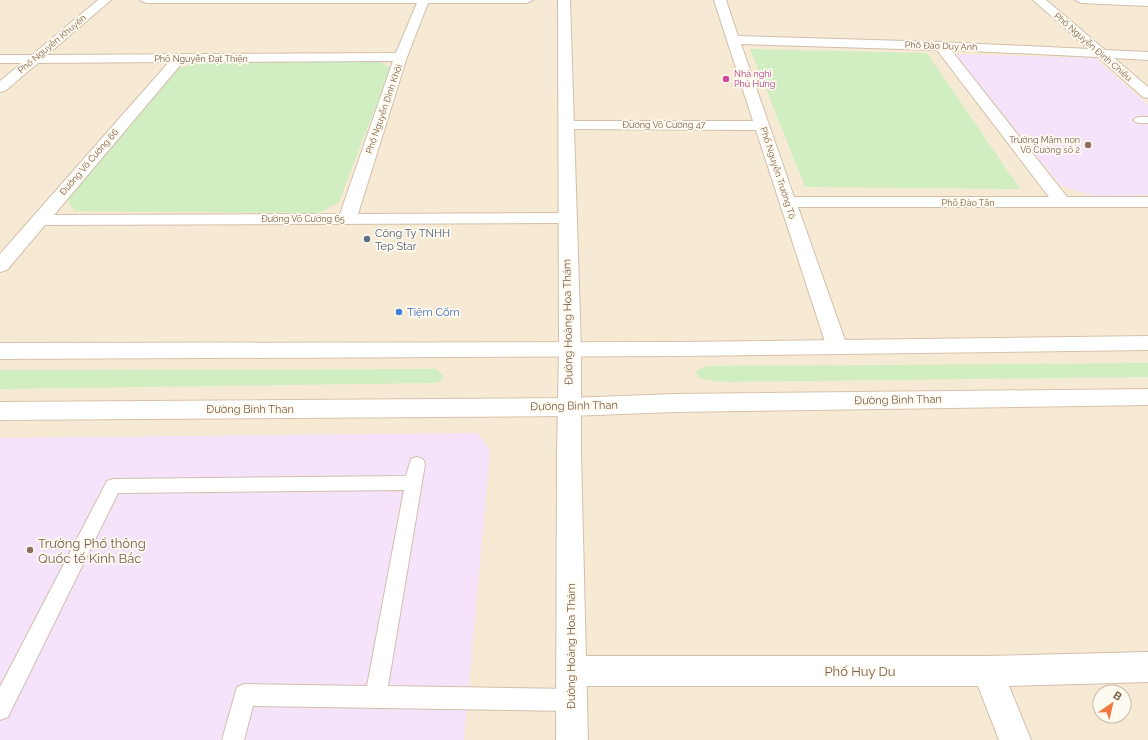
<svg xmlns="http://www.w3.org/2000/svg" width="1148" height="740" font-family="Raleway,sans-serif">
<rect width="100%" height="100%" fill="#fef7e7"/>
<path fill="#f7ead4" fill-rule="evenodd" d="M 0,0 L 1148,0 L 1148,740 L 0,740 ZM 1100,692 L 1124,692 L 1124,716 L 1100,716 Z"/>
<g fill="#f4e3fb">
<polygon points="955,54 1095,58 1148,105 1148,195 1094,196 1061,186"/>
<polygon points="478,433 490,451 464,740 0,740 0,438"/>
</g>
<g fill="#d1eec3">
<polygon points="750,49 927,53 1020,189 805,187"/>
<polygon points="377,61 391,67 339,202 319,213 74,211 65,197 178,69 194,63"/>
<polygon points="1148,363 1148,377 726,382 700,379 696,372 701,368 708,366"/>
<polygon points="436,369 443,376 441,381 436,383 0,389 0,370"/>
</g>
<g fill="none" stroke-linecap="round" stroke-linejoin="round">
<g stroke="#d2bfab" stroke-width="2">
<g id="service">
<polygon points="1148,117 1148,123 1138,123 1133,120 1138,117"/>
<polygon points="417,457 423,459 425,464 388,686 571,689 579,692 582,700 579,708 571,711 253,706 244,740 222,740 237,687 245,684 367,686 404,490 118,493 8,717 0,720 0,687 107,481 113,479 406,476 411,459"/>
</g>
</g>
<g stroke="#d2bfab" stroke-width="2">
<g id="minor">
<path d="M 98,0 L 111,0 L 47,55 L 396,53 L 417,3 L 146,3 L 140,0 L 533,0 L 527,3 L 428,3 L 407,57 L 358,214 L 567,213 L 573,214 L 576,218 L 573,222 L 567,223 L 45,225 L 7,270 L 0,272 L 0,254 L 169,62 L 38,63 L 5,91 L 0,92 L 0,81 L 22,63 L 0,63 L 0,55 L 32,55 ZM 393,61 L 340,214 L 54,215 L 183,62 Z"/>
<path d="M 714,0 L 726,0 L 738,36 L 941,42 L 1089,49 L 1033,0 L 1046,0 L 1105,50 L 1148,52 L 1148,60 L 1114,58 L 1148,87 L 1148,98 L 1143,97 L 1098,57 L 951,50 L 1067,197 L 1148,197 L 1148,207 L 798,207 L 847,346 L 844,351 L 836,353 L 828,351 L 756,130 L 566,129 L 561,128 L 559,125 L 561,122 L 566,121 L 753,121 ZM 741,44 L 937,50 L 1049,197 L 794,197 Z"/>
<polygon points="1075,0 1148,0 1148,6 1081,3"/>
<polygon points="1148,652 1148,682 1009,686 1031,740 999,740 978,686 573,686 562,682 558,671 562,660 573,656 987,656"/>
</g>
</g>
<g stroke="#d2bfab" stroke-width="2">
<polygon id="tertiary" points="558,0 570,0 581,349 581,454 588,740 556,740 557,454 559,349"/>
</g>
<g stroke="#d8c2aa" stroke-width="2">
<g id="secondary">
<polygon points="1148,336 1148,350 679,356 0,359 0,343 679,342"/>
<polygon points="1148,389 1148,405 675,412 569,416 0,420 0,402 569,398 675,394"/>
</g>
</g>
<use href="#service" fill="#fff" fill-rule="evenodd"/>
<use href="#minor" fill="#fff" fill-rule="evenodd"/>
<use href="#tertiary" fill="#fff" fill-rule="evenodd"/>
<use href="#secondary" fill="#fff" fill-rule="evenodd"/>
</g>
<circle fill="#d1479c" stroke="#fffaef" stroke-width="1.5" cx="726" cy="79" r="4"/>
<g fill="#8d6e63" stroke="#fffaef" stroke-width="1.5">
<circle cx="1088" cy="145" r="4"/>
<circle cx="30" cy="550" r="4"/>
</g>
<circle fill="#5c6f8a" stroke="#fffaef" stroke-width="1.5" cx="367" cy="239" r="4"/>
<circle fill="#3f7fe0" stroke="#fffaef" stroke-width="1.5" cx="399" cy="312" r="4"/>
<g text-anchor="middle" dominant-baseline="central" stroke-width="3.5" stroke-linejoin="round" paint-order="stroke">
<g font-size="9" fill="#7b5e48" stroke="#fffaef">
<text transform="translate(52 44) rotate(-40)">Phố Nguyễn Khuyến</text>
<text transform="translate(941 46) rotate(2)">Phố Đào Duy Anh</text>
<text transform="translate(1093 47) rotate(41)">Phố Nguyễn Đình Chiểu</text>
<text x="201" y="59">Phố Nguyễn Đạt Thiện</text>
<text transform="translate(384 109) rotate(-71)">Phố Nguyễn Đình Khôi</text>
<text x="664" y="125">Đường Võ Cường 47</text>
<text transform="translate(89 162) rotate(-49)">Đường Võ Cường 66</text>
<text transform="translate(778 173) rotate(72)">Phố Nguyễn Trường Tộ</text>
<text x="968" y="203">Phố Đào Tấn</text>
<text x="303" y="219">Đường Võ Cường 65</text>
</g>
<g font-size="9" fill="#b23c85" stroke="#fffaef" text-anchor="start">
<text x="734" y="74">Nhà nghỉ<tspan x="734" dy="10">Phú Hưng</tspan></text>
</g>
<g font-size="9" fill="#785e54" stroke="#fffaef" text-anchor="end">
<text x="1080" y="140">Trường Mầm non<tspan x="1080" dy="10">Võ Cường số 2</tspan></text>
</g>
<g font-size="11" fill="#4e5e75" stroke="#fffaef" text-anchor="start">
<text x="375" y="233">Công Ty TNHH<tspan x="375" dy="13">Tep Star</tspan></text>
</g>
<g font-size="11" fill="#366cbe" stroke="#fffaef" text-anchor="start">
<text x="407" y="312">Tiệm Cốm</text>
</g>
<g font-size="11" fill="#7b5e48" stroke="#fffaef">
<text transform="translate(568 322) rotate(-91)">Đường Hoàng Hoa Thám</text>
<text transform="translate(898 400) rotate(-1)">Đường Bình Than</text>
<text transform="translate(574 406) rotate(-1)">Đường Bình Than</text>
<text x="250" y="409">Đường Bình Than</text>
<text transform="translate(571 646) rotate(-90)">Đường Hoàng Hoa Thám</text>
</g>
<g font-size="13" fill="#785e54" stroke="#fffaef" text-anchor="start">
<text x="38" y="543">Trường Phổ thông<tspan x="38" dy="15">Quốc tế Kinh Bắc</tspan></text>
</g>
<g font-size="13" fill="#7b5e48" stroke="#fffaef">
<text x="860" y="671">Phố Huy Du</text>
</g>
</g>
<g transform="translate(1112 704) rotate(34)"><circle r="19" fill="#fffaef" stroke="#cabcac"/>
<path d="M0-3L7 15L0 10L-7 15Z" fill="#f27742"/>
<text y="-6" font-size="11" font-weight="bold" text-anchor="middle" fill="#7b5e48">B</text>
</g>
</svg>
